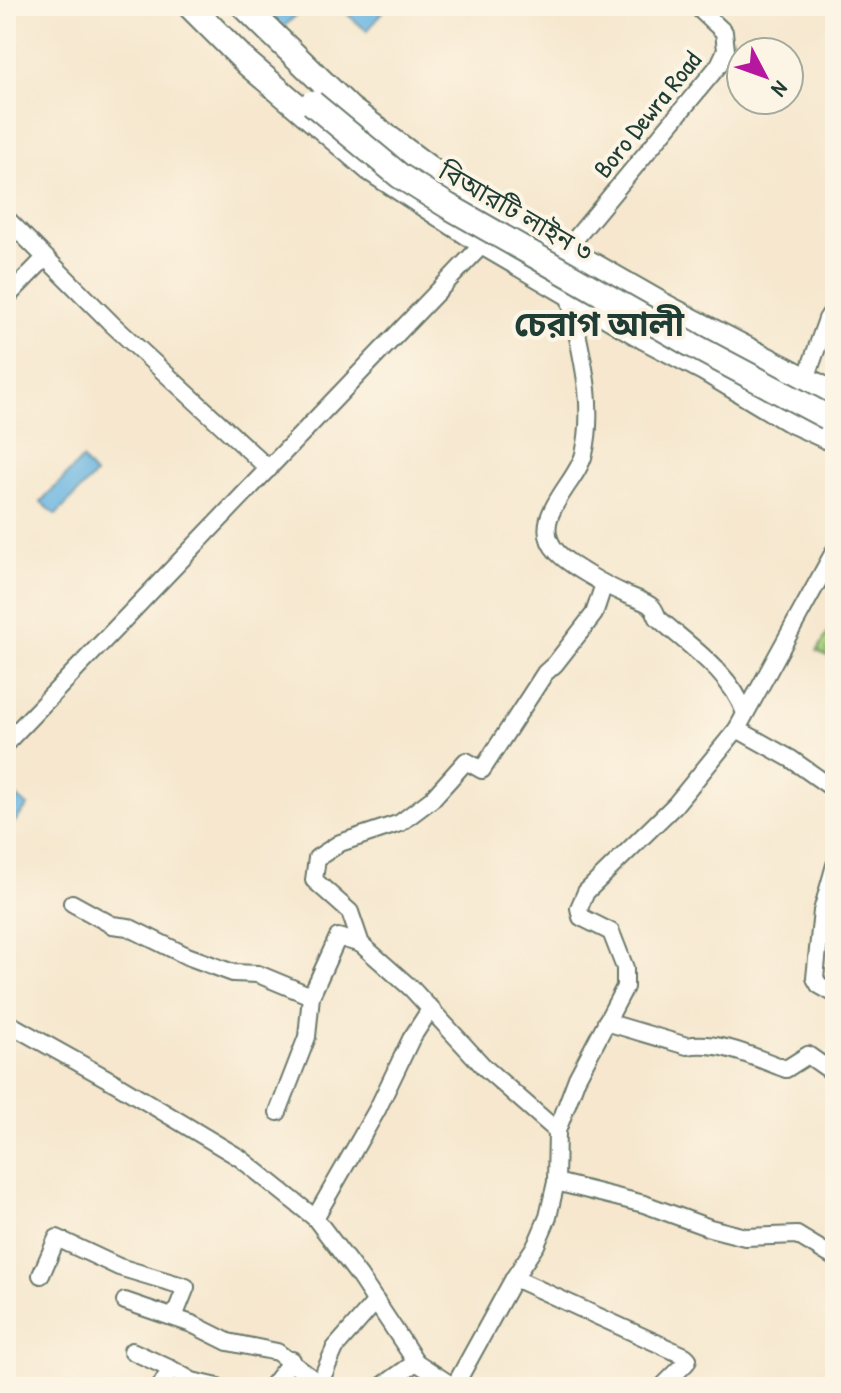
<svg xmlns="http://www.w3.org/2000/svg" width="841" height="1393" font-family="'Patrick Hand','Noto Sans Bengali',sans-serif">
<defs>
<pattern id="park-tufts" width="24" height="20" patternUnits="userSpaceOnUse" patternTransform="scale(2)"><rect width="24" height="20" fill="#aad480"/><path d="M3 7l-1-3M5 7V3M7 7l1-3M15 17l-1-3M17 17v-4M19 17l1-3" fill="none" stroke="#8aad6a"/></pattern>
</defs>
<rect width="100%" height="100%" fill="#fcf5e5"/>
<filter id="ink" filterUnits="userSpaceOnUse"><feTurbulence type="fractalNoise" baseFrequency=".0125" numOctaves="2"/><feDisplacementMap in="SourceGraphic" scale="16" xChannelSelector="R" yChannelSelector="G"/><feConvolveMatrix kernelMatrix="1 2 1 2 8 2 1 2 1" color-interpolation-filters="sRGB"/></filter>
<filter id="wash" filterUnits="userSpaceOnUse"><feTurbulence type="fractalNoise" baseFrequency=".006" numOctaves="4" result="noise"/><feDisplacementMap in="SourceGraphic" scale="32" xChannelSelector="R" yChannelSelector="G"/><feGaussianBlur stdDeviation="1.8" result="paint"/><feColorMatrix in="noise" values="0 0 0 0 0 0 0 0 0 0 0 0 0 0 0 0 0 1.4 0 .05"/><feComposite in="paint" operator="in"/></filter>
<g filter="url(#wash)">
<rect width="100%" height="100%" fill="#f6e7ce"/>
<polygon fill="url(#park-tufts)" stroke="#64885a" stroke-width="2" points="835,621 835,660 817,651"/>
<g fill="#67b4e1" stroke="#43788a" stroke-width="2">
<polygon points="255,6 305,6 280,31"/>
<polygon points="356,6 388,6 367,31 348,15"/>
<polygon points="82,459 95,475 56,515 41,502"/>
<polygon points="6,787 28,806 6,832"/>
</g>
</g>
<g filter="url(#ink)">
<g fill="none" stroke-linecap="round" stroke-linejoin="round">
<g stroke="#6a786a" stroke-width="20">
<g id="minor">
<polyline points="6,218 113,325 269,469"/>
<polyline points="566,250 719,65 726,50 724,32 696,6"/>
<path d="M 568,290 C 578,343 597,400 584,454 C 576,485 527,519 557,552 C 570,566 607,586 625,594 C 633,598 646,601 652,607 C 655,610 656,614 658,618 C 688,645 731,673 745,713"/>
<polyline points="6,298 45,258"/>
<polyline points="806,379 827,319 835,307"/>
<polyline points="737,729 791,759 835,790"/>
<polyline points="6,743 484,243"/>
<polyline points="835,865 822,911 815,978 819,985 835,994"/>
<polyline points="72,903 112,925 128,927 187,956 233,973 258,974 311,996"/>
<polyline points="6,1022 115,1083 240,1158 315,1218 359,1276 416,1362 454,1387"/>
<path d="M 606,1022 L 687,1046 C 719,1040 756,1058 786,1069 L 808,1055 L 835,1074"/>
<polyline points="278,1112 307,1037 311,996 338,937 361,944"/>
<polyline points="557,1131 484,1067 412,989 361,944 350,912 314,880 317,858 340,843 400,823 432,799 466,761 482,770 545,673 555,664 594,614 604,584"/>
<polyline points="556,1182 644,1204 710,1228 745,1237 797,1235 835,1258"/>
<polyline points="315,1218 377,1110 411,1039 431,1008"/>
<polyline points="41,1275 57,1238 119,1267 186,1287 174,1317"/>
<polyline points="514,1278 685,1356 688,1359 686,1363 662,1387"/>
<polyline points="125,1301 192,1324 228,1342 277,1352 317,1382 321,1380 335,1348 376,1301"/>
<polyline points="132,1351 171,1369"/>
<polyline points="160,1387 171,1369 192,1381 218,1387"/>
<polyline points="271,1387 292,1360"/>
<polyline points="381,1387 416,1362"/>
<polyline points="454,1387 514,1278 536,1245 548,1217 556,1182 557,1131 577,1078 625,987 625,968 611,932 581,917 579,908 586,892 675,805 737,729 835,550"/>
</g>
</g>
<g stroke="#6a786a" stroke-width="28">
<g id="highway">
<polyline points="190,6 248,64 371,169 484,243 643,336 704,368 787,418 835,440"/>
<polyline points="244,6 350,109 447,182 667,308 835,395"/>
</g>
</g>
<use href="#minor" stroke="#fff" stroke-width="16"/>
<use href="#highway" stroke="#fff" stroke-width="24"/>
<g stroke="#6a786a" stroke-width="28" stroke-linecap="butt">
<polyline id="highway-bridge" points="312,103 400,176 448,206 692,345 827,417"/>
</g>
<use href="#highway-bridge" stroke="#fff" stroke-width="24"/>
</g>
</g>
<g text-anchor="middle" dominant-baseline="central" stroke-width="8" stroke-linejoin="round" paint-order="stroke">
<g font-size="26" fill="#1f3d34" stroke="#fcf5e5">
<text transform="translate(647 114) rotate(-51)">Boro Dewra Road</text>
<text transform="translate(516 211) rotate(30)">বিআরটি লাইন ৩</text>
</g>
<g font-size="34" font-weight="bold" fill="#1f3d34" stroke="#fcf5e5">
<text x="599" y="324">চেরাগ আলী</text>
</g>
</g>
<rect width="841" height="1393" fill="none" stroke="#fcf5e5" stroke-width="32"/>
<g transform="translate(765 76) rotate(131)"><circle r="38" fill="#fcf5e5" stroke="#a4ab9e" stroke-width="2"/>
<path d="M0-6L14 30L0 20L-14 30Z" fill="#b5179e"/>
<text y="-12" font-size="22" font-weight="bold" text-anchor="middle" fill="#1f3d34">N</text>
</g>
</svg>
